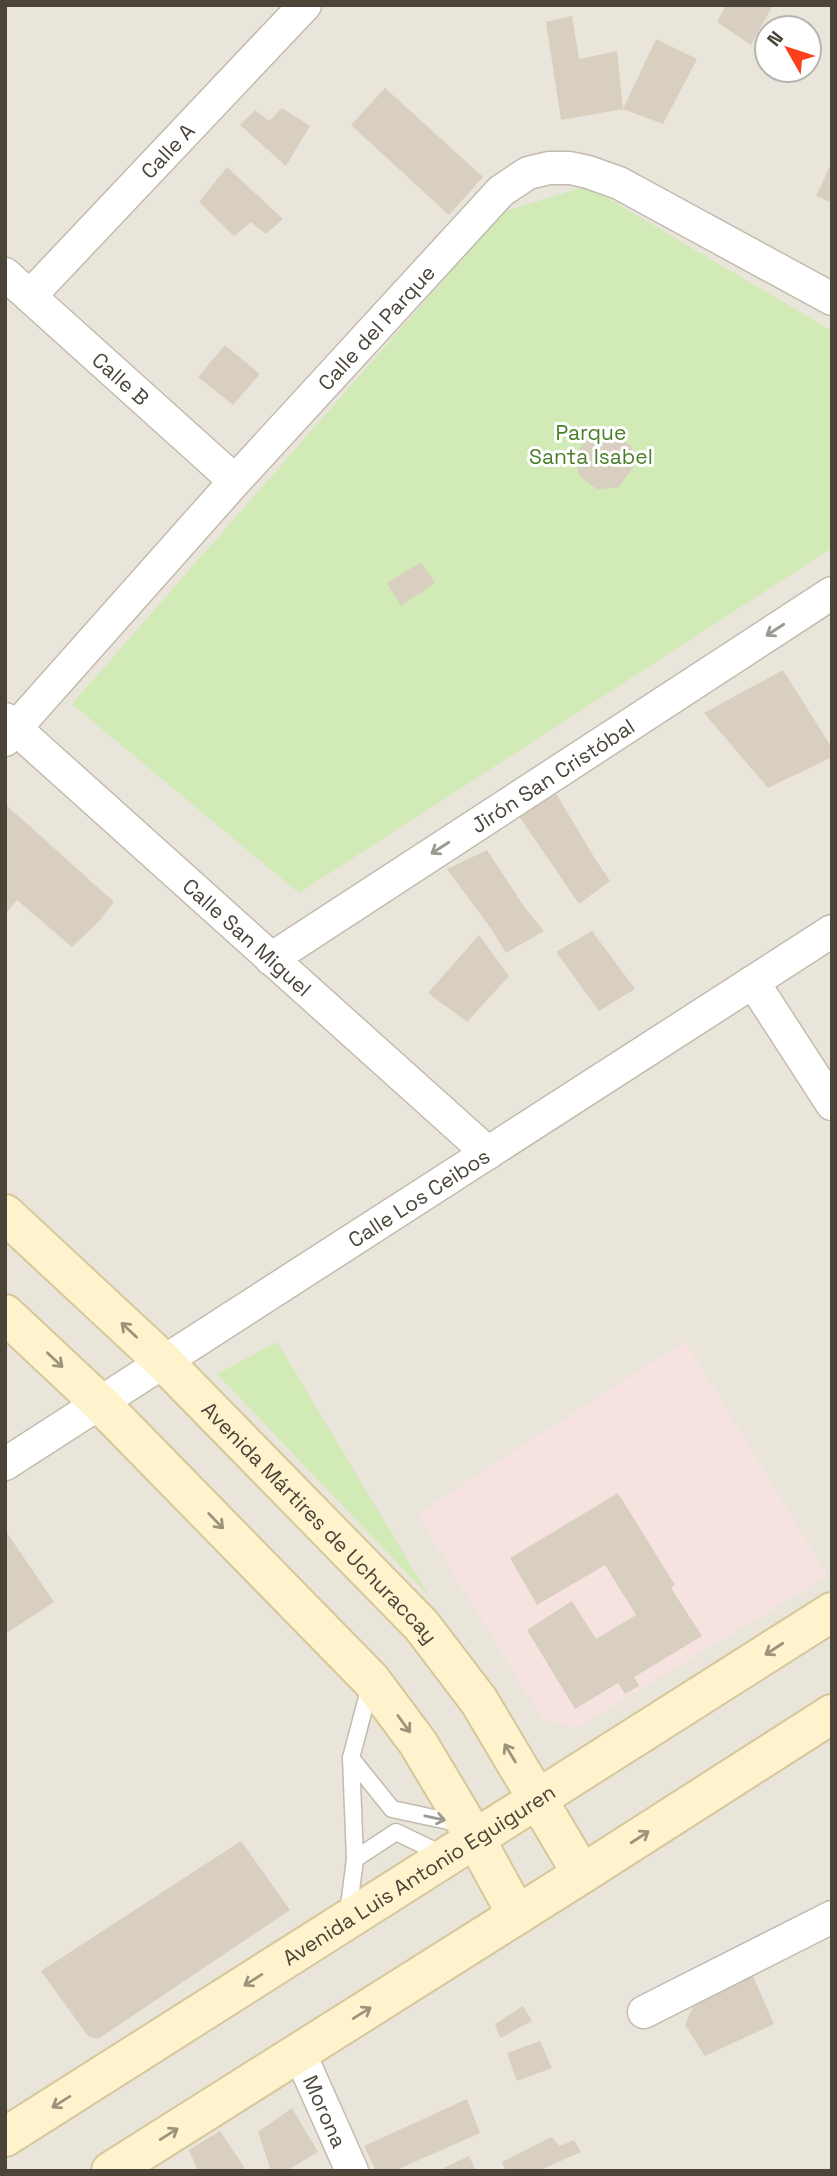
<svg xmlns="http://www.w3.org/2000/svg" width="837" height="2176" font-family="'Space Grotesk',sans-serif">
<rect width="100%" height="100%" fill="#f6f3ec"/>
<path fill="#eae5da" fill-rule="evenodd" d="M 5,5 L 832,5 L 832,2171 L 5,2171 ZM 767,28 L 809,28 L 809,70 L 767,70 Z"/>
<polygon fill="#f6e3e0" points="685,1341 828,1576 576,1728 543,1720 417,1514"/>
<g fill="#d2eab5">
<polygon points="587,186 832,331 832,548 299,893 72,704 503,212"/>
<polygon points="277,1342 429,1596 217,1374"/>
</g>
<g fill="#d8cfc1">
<polygon points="726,5 773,5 751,45 717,22"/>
<polygon points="572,16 579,59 617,51 623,109 656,39 697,59 663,124 623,109 561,120 546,22"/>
<polygon points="385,88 483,177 449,215 351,125"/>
<polygon points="282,108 310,126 286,166 240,125 255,110 269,121"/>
<polygon points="832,162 832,203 816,196"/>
<polygon points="227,167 283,219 266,234 251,222 234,236 199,202"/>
<polygon points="225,345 260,374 233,405 198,377"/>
<polygon points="611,432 631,446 637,462 618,488 597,489 580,477 574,456 588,437"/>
<polygon points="421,562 435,583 401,606 387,583"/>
<polygon points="783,670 832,748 832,757 768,788 704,713"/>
<polygon points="555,792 594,857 610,881 579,904 519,816"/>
<polygon points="5,804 114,902 99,921 72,947 17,900 5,914"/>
<polygon points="487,850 525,908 544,931 506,953 492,930 447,869"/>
<polygon points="592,931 635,989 599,1011 556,952"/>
<polygon points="479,935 509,976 467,1022 428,993"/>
<polygon points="618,1493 675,1585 671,1588 702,1636 634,1677 639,1686 625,1694 618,1683 575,1709 527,1630 572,1601 596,1639 636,1615 605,1565 537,1605 510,1558"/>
<polygon points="5,1530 54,1602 5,1634"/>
<polygon points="241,1841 290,1910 98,2039 88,2036 41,1971"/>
<polygon points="752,1974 774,2024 705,2056 685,2025 695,2002"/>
<polygon points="523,2006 532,2021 500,2038 495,2024"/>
<polygon points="540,2041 552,2068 517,2081 507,2053"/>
<polygon points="467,2099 480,2133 394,2171 376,2171 364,2146"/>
<polygon points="292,2108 318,2152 286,2171 271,2171 258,2132"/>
<polygon points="220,2131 246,2170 198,2171 189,2150"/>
<polygon points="551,2137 560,2146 574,2140 581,2152 538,2171 506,2171 502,2162"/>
<polygon points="469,2156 476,2171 437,2171"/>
</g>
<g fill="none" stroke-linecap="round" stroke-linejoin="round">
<g stroke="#c2bbae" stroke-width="19">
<g id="lane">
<polyline points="370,1686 351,1758 392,1809 462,1824"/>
<polyline points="351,1758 355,1859"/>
<polyline points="348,1914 355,1859 396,1832 446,1856"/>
</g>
</g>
<g stroke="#c2bbae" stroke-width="35">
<g id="street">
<path id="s1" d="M 5,274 L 235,481"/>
<path id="s2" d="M 30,296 L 305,5"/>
<path id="s3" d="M 5,719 L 488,1153"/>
<path id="s4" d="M 5,740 L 235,481 L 501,191 L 528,173 L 549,168 L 570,168 L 588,172 L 619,183 L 832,299"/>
<path id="s5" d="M 271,959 L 832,593"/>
<polyline points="753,982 832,1104"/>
<path id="s6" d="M 5,1464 L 832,931"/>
<polyline points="644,2012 832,1917"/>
<path id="s7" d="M 299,2052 L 352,2171"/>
</g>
</g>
<g stroke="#d6c79b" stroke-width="42">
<g id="secondary">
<path id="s8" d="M 5,1214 L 164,1362 L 422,1626 L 479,1701 L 582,1874"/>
<polyline points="5,1314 100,1403 371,1680 418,1743 476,1840 517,1915"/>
<path id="s9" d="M 5,2137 L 832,1612"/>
<polyline points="111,2171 582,1874 832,1714"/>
</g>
</g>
<use href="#lane" stroke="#fff" stroke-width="16"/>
<use href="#street" stroke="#fff" stroke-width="32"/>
<use href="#secondary" stroke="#fff3cd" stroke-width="38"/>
</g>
<defs><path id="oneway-shaft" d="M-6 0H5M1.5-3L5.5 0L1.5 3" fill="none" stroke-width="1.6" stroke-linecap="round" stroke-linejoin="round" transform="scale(1.75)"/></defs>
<g stroke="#9c9892">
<use href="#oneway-shaft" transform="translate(775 630) rotate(147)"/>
<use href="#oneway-shaft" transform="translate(440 848) rotate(147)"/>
<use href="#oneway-shaft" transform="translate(435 1818) rotate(12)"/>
</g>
<g stroke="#9c937c">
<use href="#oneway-shaft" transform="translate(129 1330) rotate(-137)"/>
<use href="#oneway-shaft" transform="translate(55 1360) rotate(43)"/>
<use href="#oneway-shaft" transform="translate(216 1521) rotate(46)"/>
<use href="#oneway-shaft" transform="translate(774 1649) rotate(147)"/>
<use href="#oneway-shaft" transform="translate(404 1724) rotate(54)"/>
<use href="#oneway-shaft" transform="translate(510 1753) rotate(-121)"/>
<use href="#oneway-shaft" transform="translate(640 1837) rotate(-33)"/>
<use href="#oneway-shaft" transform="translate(253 1980) rotate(148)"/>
<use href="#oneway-shaft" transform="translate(362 2013) rotate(-32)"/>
<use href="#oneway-shaft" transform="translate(61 2102) rotate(148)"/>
<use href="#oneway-shaft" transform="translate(169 2134) rotate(-32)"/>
</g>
<g text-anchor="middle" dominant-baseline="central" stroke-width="6" stroke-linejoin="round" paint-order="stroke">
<g font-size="21" fill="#4b4439" stroke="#fff">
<text stroke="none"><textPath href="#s2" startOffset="200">Calle A</textPath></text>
<text stroke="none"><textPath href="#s4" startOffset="555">Calle del Parque</textPath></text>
<text stroke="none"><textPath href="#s1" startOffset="156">Calle B</textPath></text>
<text stroke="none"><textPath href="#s5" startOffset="336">Jirón San Cristóbal</textPath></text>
<text stroke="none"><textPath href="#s3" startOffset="326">Calle San Miguel</textPath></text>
<text stroke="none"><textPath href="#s6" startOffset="492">Calle Los Ceibos</textPath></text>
<text stroke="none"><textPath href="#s8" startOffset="441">Avenida Mártires de Uchuraccay</textPath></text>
<text stroke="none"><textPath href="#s9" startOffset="490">Avenida Luis Antonio Eguiguren</textPath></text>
<text stroke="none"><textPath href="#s7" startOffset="65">Morona</textPath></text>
</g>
<g font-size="21" fill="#4a7f2a" stroke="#fff">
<text x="591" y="432">Parque<tspan x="591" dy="24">Santa Isabel</tspan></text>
</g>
</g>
<rect width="837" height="2176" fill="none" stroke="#4b4439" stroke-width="14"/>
<g transform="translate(788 49) rotate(309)"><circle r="33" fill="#ffffff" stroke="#b7b4b0" stroke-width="2"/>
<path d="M0-5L12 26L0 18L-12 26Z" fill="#fc3f1d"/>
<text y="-10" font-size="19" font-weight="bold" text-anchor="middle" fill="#4b4439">N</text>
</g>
</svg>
